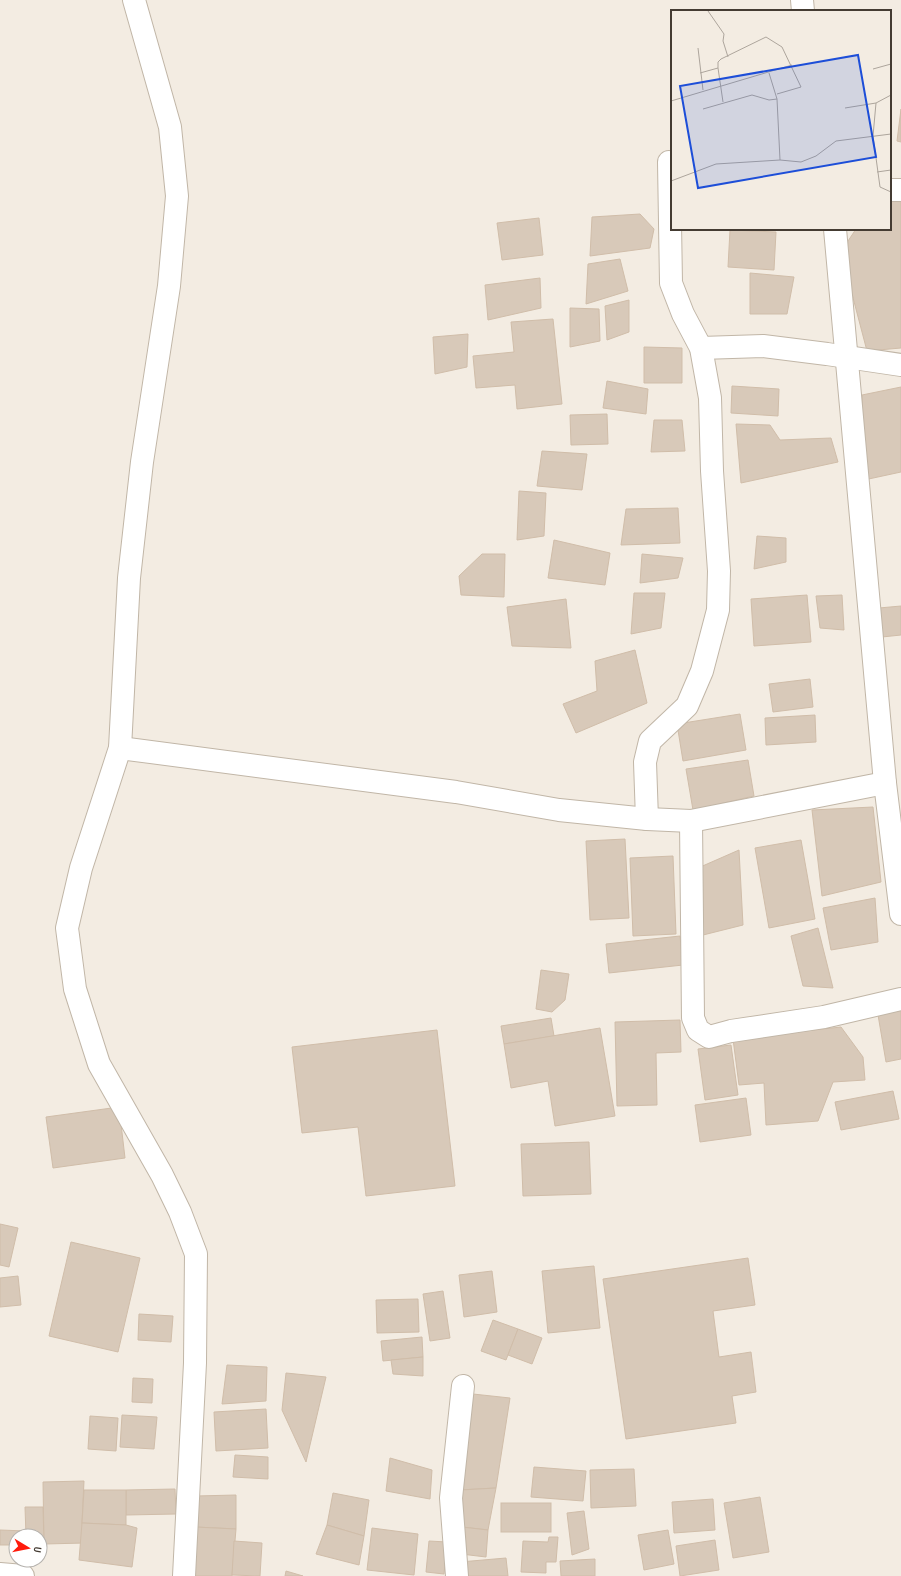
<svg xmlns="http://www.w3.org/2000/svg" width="901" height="1576" font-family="'Sofia Sans Condensed',sans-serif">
<rect width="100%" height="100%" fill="#f3ece2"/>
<g fill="#d8c9b9" stroke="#d0bda9">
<polygon points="901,109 901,142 897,141"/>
<polygon points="890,201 901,201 901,348 867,351 846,271 848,241 856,229 890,229"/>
<polygon points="640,214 654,229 650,248 590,256 592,217"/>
<polygon points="539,218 543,255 502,260 497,223"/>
<polygon points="730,230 776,232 774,270 728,267"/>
<polygon points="620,259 628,291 586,304 588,264"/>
<polygon points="750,273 794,277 787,314 750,314"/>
<polygon points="540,278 541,308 488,320 485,285"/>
<polygon points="629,300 629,332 607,340 605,306"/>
<polygon points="570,308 599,309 600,341 570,347"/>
<polygon points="553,319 562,404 517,409 515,385 476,388 473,356 514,352 511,322"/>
<polygon points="468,334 467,367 435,374 433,337"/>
<polygon points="644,347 682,348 682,383 644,383"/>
<polygon points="607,381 648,389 646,414 603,408"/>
<polygon points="732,386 779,389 778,416 731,413"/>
<polygon points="901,387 901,472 864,480 862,395"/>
<polygon points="607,414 608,444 571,445 570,415"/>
<polygon points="654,420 682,420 685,451 651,452"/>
<polygon points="736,424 770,425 780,440 831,438 838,462 741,483"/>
<polygon points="542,451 587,454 582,490 537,486"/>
<polygon points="519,491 546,493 544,536 517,540"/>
<polygon points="678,508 680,543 621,545 626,509"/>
<polygon points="757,536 786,538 786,562 754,569"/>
<polygon points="554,540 610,553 605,585 548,578"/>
<polygon points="482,554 505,554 504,597 461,595 459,576"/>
<polygon points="642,554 683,558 678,578 640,583"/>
<polygon points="634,593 665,593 661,628 631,634"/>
<polygon points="807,595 811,642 754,646 751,599"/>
<polygon points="842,595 844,630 820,628 816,596"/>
<polygon points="566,599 571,648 512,646 507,607"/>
<polygon points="901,606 901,635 882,637 879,608"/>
<polygon points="635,650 647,703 576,733 563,704 597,691 595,661"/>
<polygon points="810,679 813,707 773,712 769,684"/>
<polygon points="740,714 746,750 683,761 677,724"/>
<polygon points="815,715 816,742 766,745 765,718"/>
<polygon points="748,760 754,796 693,810 686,769"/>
<polygon points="873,807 881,882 822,896 812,810"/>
<polygon points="625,839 629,918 590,920 586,841"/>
<polygon points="801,840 815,919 769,928 755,848"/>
<polygon points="739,850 743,925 699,936 698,868"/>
<polygon points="673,856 676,934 633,936 630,858"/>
<polygon points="875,898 878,942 831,950 823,908"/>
<polygon points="818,928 833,988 803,986 791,936"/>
<polygon points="680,936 683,965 609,973 606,944"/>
<polygon points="541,970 569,974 565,1000 552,1012 536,1009"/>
<polygon points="901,1004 901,1059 886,1062 877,1009"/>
<polygon points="551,1018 554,1036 504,1044 501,1026"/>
<polygon points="680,1020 681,1052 656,1053 657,1105 617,1106 615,1022"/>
<polygon points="841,1027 863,1057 865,1080 833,1082 818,1121 766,1125 764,1083 739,1085 733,1039"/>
<polygon points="600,1028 615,1116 555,1126 548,1081 511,1088 504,1044"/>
<polygon points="437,1030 455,1186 366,1196 358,1127 302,1133 292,1047"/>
<polygon points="731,1045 738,1095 705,1100 698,1049"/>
<polygon points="893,1091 899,1119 841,1130 835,1102"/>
<polygon points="746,1098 751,1135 700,1142 695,1105"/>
<polygon points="119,1107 125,1158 53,1168 46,1117"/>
<polygon points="589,1142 591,1194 523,1196 521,1144"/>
<polygon points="0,1224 18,1228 9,1267 0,1265"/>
<polygon points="71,1242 140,1258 118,1352 49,1336"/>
<polygon points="748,1258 755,1305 713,1311 719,1357 751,1352 756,1392 732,1396 736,1423 626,1439 603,1279"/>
<polygon points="594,1266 600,1328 548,1333 542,1271"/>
<polygon points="492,1271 497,1312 464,1317 459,1275"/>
<polygon points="18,1276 21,1305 0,1307 0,1278"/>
<polygon points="443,1291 450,1338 430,1341 423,1294"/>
<polygon points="418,1299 419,1332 377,1333 376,1300"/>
<polygon points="139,1314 173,1316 171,1342 138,1340"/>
<polygon points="493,1320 518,1329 506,1360 481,1351"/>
<polygon points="518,1329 542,1338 532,1364 508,1355"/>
<polygon points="422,1337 423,1357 383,1361 381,1341"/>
<polygon points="423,1357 423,1376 393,1374 391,1360"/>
<polygon points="227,1365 267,1367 266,1401 222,1404"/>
<polygon points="286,1373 326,1377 306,1462 282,1410"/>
<polygon points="133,1378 153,1379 152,1403 132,1402"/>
<polygon points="473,1394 510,1398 496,1488 460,1490"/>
<polygon points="266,1409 268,1448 216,1451 214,1412"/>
<polygon points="122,1415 157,1417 154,1449 120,1447"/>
<polygon points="90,1416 118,1418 116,1451 88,1449"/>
<polygon points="235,1455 268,1457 268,1479 233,1477"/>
<polygon points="390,1458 432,1470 430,1499 386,1491"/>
<polygon points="534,1467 586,1471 583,1501 531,1497"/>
<polygon points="634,1469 636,1506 591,1508 590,1470"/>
<polygon points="84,1481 82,1523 85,1543 44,1544 43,1482"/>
<polygon points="496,1488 488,1530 453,1526 460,1490"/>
<polygon points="175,1489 176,1514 126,1515 126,1490"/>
<polygon points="84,1490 126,1490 126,1525 82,1523"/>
<polygon points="333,1493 369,1500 364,1536 327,1525"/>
<polygon points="236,1495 236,1529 195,1527 196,1496"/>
<polygon points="760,1497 769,1552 733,1558 724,1503"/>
<polygon points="713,1499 715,1530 674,1533 672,1502"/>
<rect x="501" y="1503" width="50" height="29"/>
<polygon points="25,1507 43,1507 44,1544 40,1544 40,1536 26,1536"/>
<polygon points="584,1511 589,1549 572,1555 567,1513"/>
<polygon points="82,1523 126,1525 137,1528 132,1567 79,1560"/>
<polygon points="327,1525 364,1536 359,1565 316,1554"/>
<polygon points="453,1526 488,1530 486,1557 461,1554"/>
<polygon points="195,1527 236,1529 232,1576 192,1576"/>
<polygon points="372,1528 418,1534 414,1575 367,1570"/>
<polygon points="0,1530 26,1531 26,1536 16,1536 16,1545 0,1545"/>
<polygon points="668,1530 674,1564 644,1570 638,1535"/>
<polygon points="549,1537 558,1537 556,1562 546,1562 546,1573 521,1572 523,1541 548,1542"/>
<polygon points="715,1540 719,1570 680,1576 676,1546"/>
<polygon points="234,1541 262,1543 260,1576 232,1575"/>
<polygon points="429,1541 447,1542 444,1574 426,1572"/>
<polygon points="506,1558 508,1576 461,1576 460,1562"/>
<polygon points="595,1559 595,1576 561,1576 560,1561"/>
<polygon points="286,1571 303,1576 285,1576"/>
</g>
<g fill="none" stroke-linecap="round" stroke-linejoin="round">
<g stroke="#c1b6a7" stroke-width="24">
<g id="minor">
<polyline points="134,0 170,127 177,196 169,286 142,462 129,578 120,748 81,868 67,928 75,989 99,1064 162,1175 180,1212 196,1254 195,1363 184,1576"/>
<polyline points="802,0 803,11"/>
<polyline points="890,190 901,190"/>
<polyline points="835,229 885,783 901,914"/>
<polyline points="701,348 763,346 827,354 901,365"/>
<polyline points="120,748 456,792 559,810 647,819 691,821 885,783"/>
<polyline points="647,819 645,762 650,741 687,706 702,671 718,610 719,571 712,471 710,398 701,348 683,314 671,283 669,162"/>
<polyline points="691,821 693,1018 698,1030 709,1037 731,1031 824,1017 901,999"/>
<polyline points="0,1574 23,1576"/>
<polyline points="457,1576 451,1498 463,1386"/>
</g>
</g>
<use href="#minor" stroke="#fff" stroke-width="22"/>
</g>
<g transform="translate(671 10)">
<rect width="220" height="220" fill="#f3ece2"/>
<path fill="none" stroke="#ada59c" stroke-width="1" d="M 37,1 L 53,24 L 52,31 L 57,47M 27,38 L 32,80M 47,58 L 47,52 L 50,49 L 95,27 L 111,37 L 130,77 L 106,84M 202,59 L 220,54M 29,63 L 47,58 L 52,92M 98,63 L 106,89 L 109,150M 220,85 L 205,93 L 202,126 L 209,177 L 220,182M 0,91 L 121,55M 174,98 L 205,93M 32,99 L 81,85 L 98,90 L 106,89M 206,162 L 220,160M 0,171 L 45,154 L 109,150 L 130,152 L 145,146 L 165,131 L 220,124"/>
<path fill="#1d4ed8" fill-opacity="0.15" stroke="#1d4ed8" stroke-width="2" d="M 187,45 L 205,147 L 27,178 L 9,76 Z"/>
<rect width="220" height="220" fill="none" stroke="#443b32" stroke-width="2"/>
</g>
<g transform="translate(28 1548) rotate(100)"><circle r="19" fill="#ffffff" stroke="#b4b1ad"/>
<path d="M0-3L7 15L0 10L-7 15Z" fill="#ff1b0c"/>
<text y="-6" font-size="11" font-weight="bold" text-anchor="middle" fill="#443b32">U</text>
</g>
</svg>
